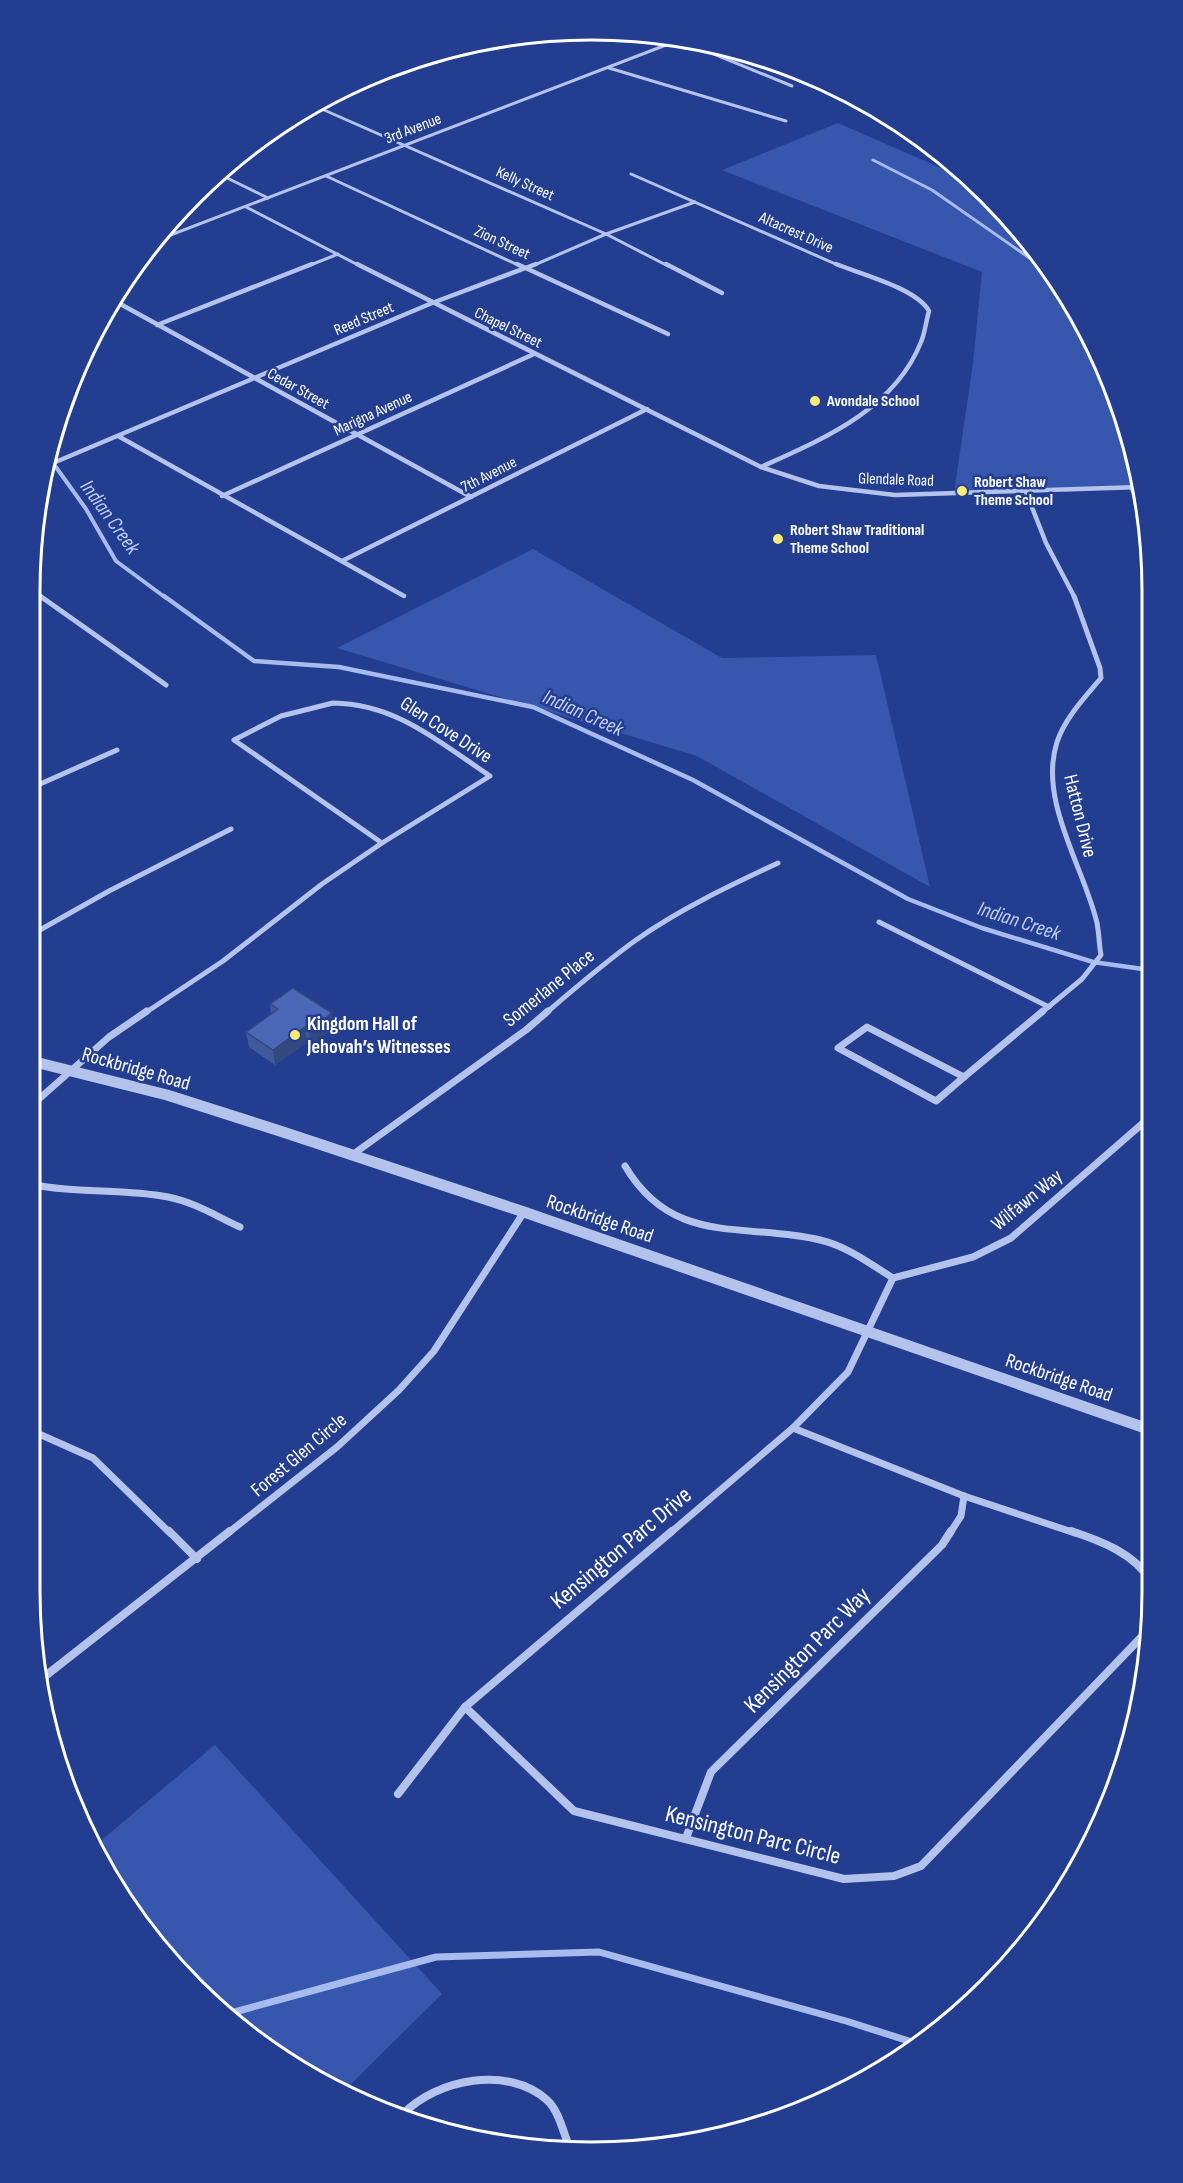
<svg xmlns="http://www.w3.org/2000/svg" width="1183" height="2183" font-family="'Sofia Sans Condensed',sans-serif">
<rect width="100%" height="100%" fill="#233e90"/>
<g fill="#3756ad">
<polygon points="838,123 973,182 1058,279 1123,411 1141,488 954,493 973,363 982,272 722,170"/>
<polygon points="533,549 722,658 876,655 930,887 697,756 337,648"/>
<polygon points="215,1745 442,1994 346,2089 280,2059 146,1934 98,1843"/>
</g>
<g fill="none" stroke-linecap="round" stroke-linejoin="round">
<polyline stroke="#a8bbed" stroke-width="3" points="873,160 932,190 1041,266"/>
<g stroke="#a8bbed" stroke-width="4">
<polyline points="1038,264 1051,271"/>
<polyline points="48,456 86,509 116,561 166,598"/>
</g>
<polyline stroke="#a8bbed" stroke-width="4.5" points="164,596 254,661 339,667 533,707 693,780 908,899 982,928 1093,962 1150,970"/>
<polyline stroke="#a8bbed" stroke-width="7" points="231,2013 436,1957 599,1952 846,2021 915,2043"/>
<g stroke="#b4c3ec" stroke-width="3">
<polyline points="670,36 792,86"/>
<polyline points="609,68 786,121"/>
<polyline points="315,106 606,234 668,266"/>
<polyline points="219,174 268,198"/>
<polyline points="631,174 840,266"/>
<polyline points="326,176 520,266"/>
<polyline points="246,207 360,266"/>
<polyline points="155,241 679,40"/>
<polyline points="308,266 338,254"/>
<polyline points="532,266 606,234 695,202"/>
</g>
<g stroke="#b4c3ec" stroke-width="4.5">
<polyline points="357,264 761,467 819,486 895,495 1141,487"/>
<polyline points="517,264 668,334"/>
<polyline points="666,264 722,293"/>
<polyline points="113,300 471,497"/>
<polyline points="157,325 312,264"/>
<polyline points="118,436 404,596"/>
<polyline points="46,466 432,303 536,264"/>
<path d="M 761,467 C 823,439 894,410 921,342 C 925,333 926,321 929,311 C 916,288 860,274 836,264"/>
<polyline points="1131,487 1147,515"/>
<polyline points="1026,492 1046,543 1075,598"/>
<polyline points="222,496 534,354"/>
<polyline points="342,561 647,409"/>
<polyline points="31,590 42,598"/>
</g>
<g stroke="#b4c3ec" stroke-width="5">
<polyline points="40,596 166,685"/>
<path d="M 333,703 C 397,704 439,742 490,776 L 382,843 L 234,740 L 281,716 Z"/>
<polyline points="31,788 117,750"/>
<polyline points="879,922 1049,1007"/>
<polyline points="31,935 109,891 231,829"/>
<polyline points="145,1013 223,961 322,884 382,843"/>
<path d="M 546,1013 C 575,988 604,963 636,940 C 680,909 729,886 778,863"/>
<path d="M 1041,1013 L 1082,979 L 1101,955 C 1099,944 1099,933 1097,923 C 1084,867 1038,801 1057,742 C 1065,718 1085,697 1101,678 L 1100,668 L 1074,596"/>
</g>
<g stroke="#b4c3ec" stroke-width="7">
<polygon points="867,1027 964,1077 936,1101 838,1048"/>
<polyline points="964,1077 1043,1011"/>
<polyline points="31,1106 109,1037 147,1011"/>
<polyline points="352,1155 526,1030 548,1011"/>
<path d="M 625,1166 C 673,1247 743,1222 820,1240 C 847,1246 870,1264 893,1278"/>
<path d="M 30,1184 C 76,1194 122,1188 168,1197 C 194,1202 216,1216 240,1227"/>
<polyline points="793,1428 964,1496 1075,1533"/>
<polyline points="30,1430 93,1458 170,1533"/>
<polyline points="228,1533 337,1447 399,1390 434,1351 524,1212"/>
<polyline points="670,1533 793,1428 848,1372 893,1278 973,1257 1011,1238 1150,1117"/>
<polyline points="950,1533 961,1516 964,1496"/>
</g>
<g stroke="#b4c3ec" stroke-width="8">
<polyline points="169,1531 197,1559"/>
<path d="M 1071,1531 C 1101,1541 1134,1553 1152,1582"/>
<polyline points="44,1677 230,1531"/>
<polyline points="465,1707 574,1811 844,1879 894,1876 921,1866 1152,1626"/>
<polyline points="398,1794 465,1707 672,1531"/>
<polyline points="686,1838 711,1772 942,1545 951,1531"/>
<path d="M 403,2114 C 437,2079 508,2065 547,2100 C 559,2111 563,2132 569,2146"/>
</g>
<polyline stroke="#b4c3ec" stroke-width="11" points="31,1061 167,1095 283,1132 524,1212 1151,1430"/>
</g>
<polygon fill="#40599d" points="270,1004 334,1028 311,1045 307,1042 275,1065 249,1047 246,1032 271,1014"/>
<g fill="#344880">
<polygon points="332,1013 334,1028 311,1045 309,1030"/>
<polygon points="305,1027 307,1042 275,1065 273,1050"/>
</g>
<polygon fill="#4b67b7" stroke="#344880" stroke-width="1.5" points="293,988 332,1013 309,1030 305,1027 273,1050 246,1032 278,1009 270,1004"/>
<g fill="#f7eb77" stroke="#233e90" stroke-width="2">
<circle cx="815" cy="401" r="6"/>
<circle cx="962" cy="491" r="6"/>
<circle cx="778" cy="539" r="6"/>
<circle cx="295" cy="1035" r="6"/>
</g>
<g text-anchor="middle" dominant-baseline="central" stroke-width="5" stroke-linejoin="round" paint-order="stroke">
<g font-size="16" fill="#fff" stroke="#233e90">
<text transform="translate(413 129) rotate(-21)">3rd Avenue</text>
<text transform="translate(525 184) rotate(24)">Kelly Street</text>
<text transform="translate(796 233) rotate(24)">Altacrest Drive</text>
<text transform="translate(502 243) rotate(25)">Zion Street</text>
<text transform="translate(364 319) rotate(-23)">Reed Street</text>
<text transform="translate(508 328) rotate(26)">Chapel Street</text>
<text transform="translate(298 389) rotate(29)">Cedar Street</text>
<text transform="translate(373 414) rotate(-25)">Marigna Avenue</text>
<text transform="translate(489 475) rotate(-27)">7th Avenue</text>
<text transform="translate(896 480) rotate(2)">Glendale Road</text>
</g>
<g font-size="16" font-weight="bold" fill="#fff" stroke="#233e90" text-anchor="start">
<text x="827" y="401">Avondale School</text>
<text x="974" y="482">Robert Shaw<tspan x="974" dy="18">Theme School</tspan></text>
<text x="790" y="530">Robert Shaw Traditional<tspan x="790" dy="18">Theme School</tspan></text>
</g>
<g font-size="20" fill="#fff" stroke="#233e90">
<text transform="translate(446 730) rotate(33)">Glen Cove Drive</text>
<text transform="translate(1080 816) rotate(76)">Hatton Drive</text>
<text transform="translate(549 988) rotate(-39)">Somerlane Place</text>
<text transform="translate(136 1069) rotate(16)">Rockbridge Road</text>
<text transform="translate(1027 1200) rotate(-39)">Wilfawn Way</text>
<text transform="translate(600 1219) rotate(19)">Rockbridge Road</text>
<text transform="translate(1059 1378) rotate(19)">Rockbridge Road</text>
<text transform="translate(299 1455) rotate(-40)">Forest Glen Circle</text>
</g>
<g font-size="20" font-weight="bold" fill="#fff" stroke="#233e90" text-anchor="start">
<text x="307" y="1024">Kingdom Hall of<tspan x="307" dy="23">Jehovah’s Witnesses</tspan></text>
</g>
<g font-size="21" font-style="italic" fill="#c0cef3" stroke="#233e90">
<text transform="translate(110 517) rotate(54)">Indian Creek</text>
<text transform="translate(583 713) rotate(24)">Indian Creek</text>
<text transform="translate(1019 921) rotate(18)">Indian Creek</text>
</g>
<g font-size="24" fill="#fff" stroke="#233e90">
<text transform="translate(621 1548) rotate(-40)">Kensington Parc Drive</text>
<text transform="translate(807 1650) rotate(-45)">Kensington Parc Way</text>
<text transform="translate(753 1835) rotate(14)">Kensington Parc Circle</text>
</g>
</g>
<path d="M0 0H1183V2183H0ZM591 40H591A551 551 0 0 1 1142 591V1591A551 551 0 0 1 591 2142H591A551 551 0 0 1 40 1591V591A551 551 0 0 1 591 40Z" fill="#233e90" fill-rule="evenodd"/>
<path fill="none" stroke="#fff" stroke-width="3" d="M591 40H591A551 551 0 0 1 1142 591V1591A551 551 0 0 1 591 2142H591A551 551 0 0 1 40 1591V591A551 551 0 0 1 591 40Z"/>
</svg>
